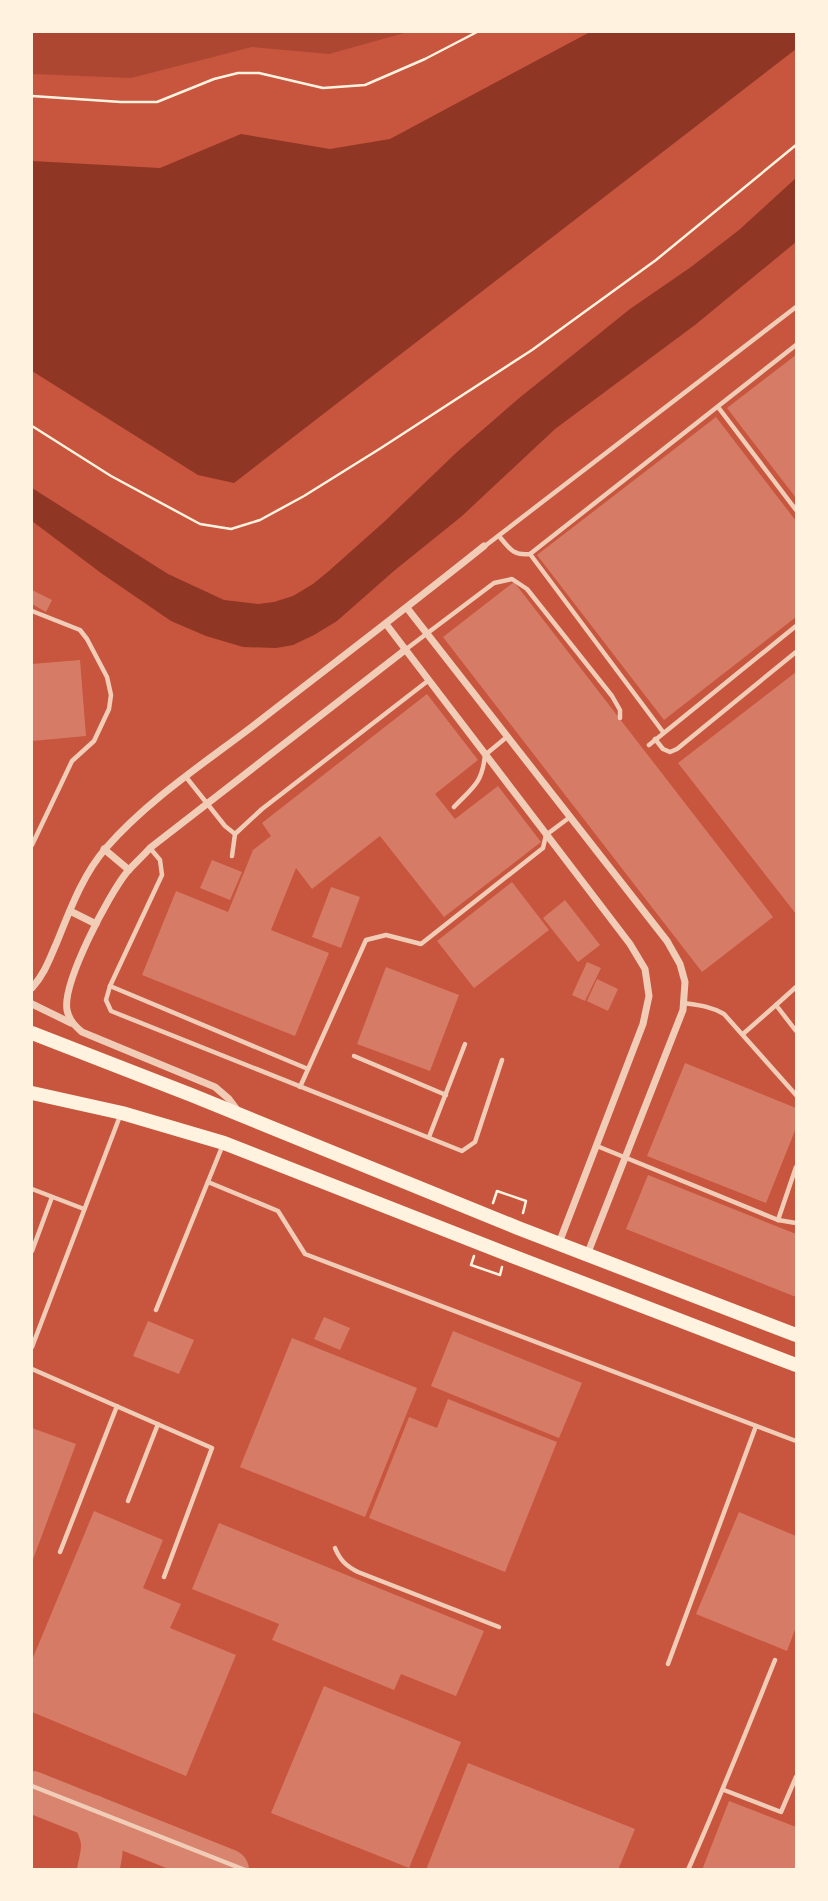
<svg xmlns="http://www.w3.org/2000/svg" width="828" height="1901" font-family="Overpass,sans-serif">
<rect width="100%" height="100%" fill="#c8553d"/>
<polygon fill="#ae4732" points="32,32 408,32 329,54 252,47 131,78 32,74"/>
<g fill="#8f3625">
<polygon points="590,32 796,32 796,49 234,483 198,475 32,371 32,161 160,168 241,134 330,149 390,139"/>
<polygon points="796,178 796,242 695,325 555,429 462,516 395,570 337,621 314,635 293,645 276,648 243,647 206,636 171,621 101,573 32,521 32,488 168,574 209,593 224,600 258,604 274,602 293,596 313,584 330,570 385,521 457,452 518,399 630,309 691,267 739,230"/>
</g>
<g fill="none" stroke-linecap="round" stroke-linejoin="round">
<g stroke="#d8846e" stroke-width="42">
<polyline points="32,1792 228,1870"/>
<path d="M 93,1816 C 104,1839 104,1846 98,1870"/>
</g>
</g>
<g fill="#d67c66">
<polygon points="796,355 796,498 727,408"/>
<polygon points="716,417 796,521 796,617 664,720 537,555"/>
<polygon points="514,582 773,917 702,972 443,637"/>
<polygon points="32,590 52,600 46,612 32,604"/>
<polygon points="80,660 86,736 32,741 32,664"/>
<polygon points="796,672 796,914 678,763"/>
<polygon points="427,694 478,760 435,794 455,819 498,786 541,842 444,917 380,836 312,889 296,868 271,930 329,953 295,1036 142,975 176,891 228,912 253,850 271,836 262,823"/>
<polygon points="212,860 242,872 230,900 200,888"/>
<polygon points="512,882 549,930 474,988 437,941"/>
<polygon points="331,887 360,897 341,948 312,937"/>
<polygon points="565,900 600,945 578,962 543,918"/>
<polygon points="587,962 601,968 585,1001 572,995"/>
<polygon points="386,967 459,995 430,1071 357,1044"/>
<polygon points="597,979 618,989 608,1011 587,1001"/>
<polygon points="685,1063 796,1108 796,1128 766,1203 647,1156"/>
<polygon points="648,1175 796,1234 796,1297 626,1229"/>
<polygon points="324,1317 350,1328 340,1350 314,1339"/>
<polygon points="148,1321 194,1340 179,1374 133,1356"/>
<polygon points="453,1331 582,1383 559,1438 431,1386"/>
<polygon points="292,1338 417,1388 365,1517 240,1467"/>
<polygon points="448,1399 557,1442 505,1572 369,1518 409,1417 437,1428"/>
<polygon points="32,1428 76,1444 32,1562"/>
<polygon points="94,1511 163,1540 143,1588 181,1604 170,1628 236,1655 186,1776 32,1712 32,1660"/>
<polygon points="739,1512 796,1536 796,1627 787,1651 696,1614"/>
<polygon points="219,1523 484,1631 456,1696 401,1674 394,1690 272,1640 279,1624 192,1589"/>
<polygon points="324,1686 461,1742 409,1868 271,1813"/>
<polygon points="468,1763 635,1829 618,1870 426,1870"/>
<polygon points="729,1801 796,1827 796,1870 702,1870"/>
</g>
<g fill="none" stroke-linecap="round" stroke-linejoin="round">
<g stroke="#fff3e0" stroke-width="2.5">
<polyline points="32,96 121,102 157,102 214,79 238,73 259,73 323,88 365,85 425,59 477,32"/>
<polyline points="32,426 111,476 200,524 231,529 260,520 304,496 381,448 532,350 656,260 796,145"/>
<polyline points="493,1203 497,1191 526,1201 523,1213"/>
<polyline points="474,1256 471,1265 500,1275 502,1267"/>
</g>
<g stroke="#f1ccb7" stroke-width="4.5">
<polyline points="718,407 796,510"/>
<path d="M 499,536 C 509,548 513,556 530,554 L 796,345"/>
<polyline points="485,546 796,307"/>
<polyline points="530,554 663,732"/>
<polyline points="32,611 80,630 87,639 107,677 111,695 109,709 94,741 72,761 32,845"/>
<polyline points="405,650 494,583 512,579 527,589 612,696 620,710 620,718"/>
<polyline points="655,739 663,749 670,752 677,749 796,652"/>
<polyline points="649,745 796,626"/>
<polyline points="186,777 225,826 235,834"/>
<path d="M 454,807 C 473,787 482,784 485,755 L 508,736"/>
<polyline points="150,848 160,860 162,875 110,986 106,1000 111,1011 462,1151 475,1142 502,1060"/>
<polyline points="232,856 235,834 262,809 429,680"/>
<polyline points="110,986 308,1069"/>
<polyline points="796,987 776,1005 796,1031"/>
<path d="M 683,1003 C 698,1005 710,1006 724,1014 L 796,1095"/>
<polyline points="743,1034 776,1005"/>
<polyline points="354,1056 446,1095"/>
<polyline points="300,1087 366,940 386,935 421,944 543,848 546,835 570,817"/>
<polyline points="429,1137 465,1044"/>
<polyline points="597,1146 778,1220 796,1223"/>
<polyline points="208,1182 278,1211 305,1254 796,1441"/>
<polyline points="32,1189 84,1209"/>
<polyline points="778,1220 796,1167"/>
<polyline points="32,1251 52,1197"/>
<polyline points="156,1310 222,1147"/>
<polyline points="32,1347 120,1116"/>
<polyline points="32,1369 212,1448 164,1577"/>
<polyline points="128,1501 158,1424"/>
<path d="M 335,1548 C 340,1560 346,1566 358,1572 L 499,1627"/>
<polyline points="60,1552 117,1406"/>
<polyline points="668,1664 756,1426"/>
<polyline points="32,1786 245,1870"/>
<polyline points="724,1790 781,1812 796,1777"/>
<path d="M 688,1870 C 719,1800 747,1730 775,1660"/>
</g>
<g stroke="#f1ccb7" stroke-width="7">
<polyline points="407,608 667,941 680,964 685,982 683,1010 587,1255"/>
<polyline points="386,624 630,944 645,969 649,996 643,1024 559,1243"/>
<polyline points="104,849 129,870"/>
<polyline points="70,911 96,924"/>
<path d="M 32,988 C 45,973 49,960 57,942 C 70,910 83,874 106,848 C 148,800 203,764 253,726 C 330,666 408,607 484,546"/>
<polyline points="32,1004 71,1023"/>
<path d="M 238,1111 L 229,1099 L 215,1087 L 82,1032 C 75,1026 69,1020 67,1010 C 62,983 109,894 127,872 C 134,864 143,856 150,848 L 405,650"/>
</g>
<g stroke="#fff3e0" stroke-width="14">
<polyline points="32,1033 194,1096 518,1228 796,1335"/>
<polyline points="32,1093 122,1113 224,1143 507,1254 796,1365"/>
</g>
</g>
<rect width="828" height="1901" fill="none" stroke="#fff3e0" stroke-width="66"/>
</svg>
